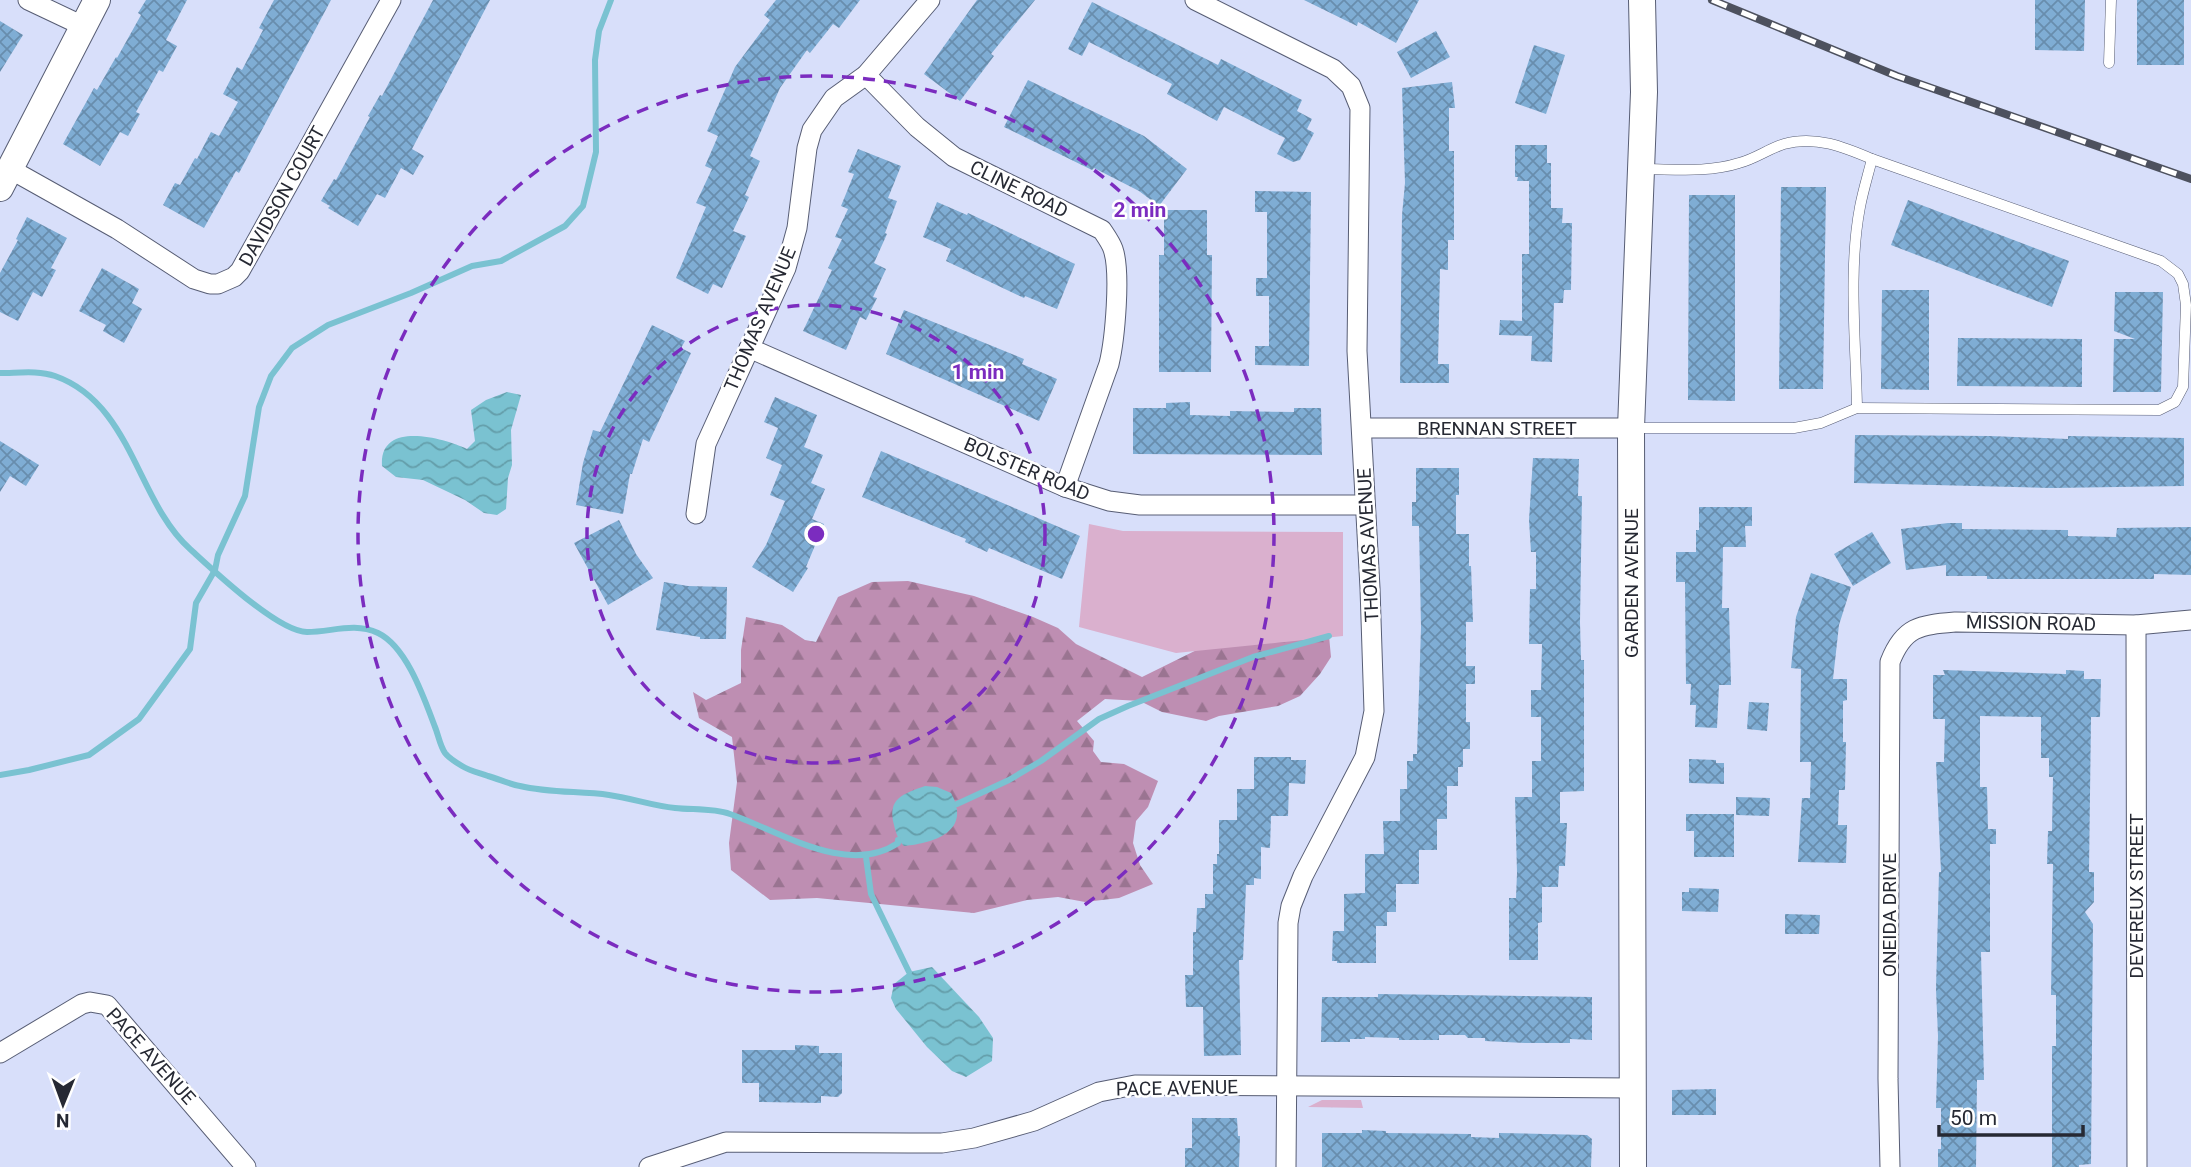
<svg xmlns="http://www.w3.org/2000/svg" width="2191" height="1167" font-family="Roboto,sans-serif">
<defs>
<pattern id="grass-tufts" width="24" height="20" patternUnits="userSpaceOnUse" patternTransform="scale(1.75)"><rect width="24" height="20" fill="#dab0ce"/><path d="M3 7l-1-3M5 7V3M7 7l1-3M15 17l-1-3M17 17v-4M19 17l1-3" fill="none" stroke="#bb97b1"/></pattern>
<pattern id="forest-firs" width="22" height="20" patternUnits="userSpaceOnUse" patternTransform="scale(1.75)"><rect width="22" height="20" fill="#be8eb2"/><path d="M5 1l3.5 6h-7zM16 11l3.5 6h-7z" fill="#9a7491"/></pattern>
<pattern id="water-waves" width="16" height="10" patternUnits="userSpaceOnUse" patternTransform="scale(1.75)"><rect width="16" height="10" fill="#7ac2d1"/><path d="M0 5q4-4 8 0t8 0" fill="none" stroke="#649eaa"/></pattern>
<pattern id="building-cross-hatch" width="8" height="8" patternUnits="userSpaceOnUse" patternTransform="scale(1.75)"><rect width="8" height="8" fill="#7fadd4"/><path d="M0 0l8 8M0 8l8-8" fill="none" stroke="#688dad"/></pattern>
</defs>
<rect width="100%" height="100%" fill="#d8dffa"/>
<polygon fill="url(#grass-tufts)" points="1322,1100 1361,1100 1363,1108 1308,1107"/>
<polygon fill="url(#forest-firs)" points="908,581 974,596 1033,617 1058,628 1076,644 1142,677 1225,636 1329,636 1331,657 1320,674 1300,696 1278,706 1219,716 1206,721 1162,712 1140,701 1105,699 1077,721 1094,741 1093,751 1101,762 1124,764 1158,781 1148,807 1136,821 1133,843 1140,865 1153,884 1119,898 1085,902 1058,897 1027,900 974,913 817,898 770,900 731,870 729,843 737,782 732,737 699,718 693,692 706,700 741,683 741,650 746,617 782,625 805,640 816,642 838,597 872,582"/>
<polygon fill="#dab0ce" points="1089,524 1123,531 1343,532 1343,636 1176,653 1079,627"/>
<g fill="url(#water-waves)">
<path d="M 507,392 L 521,395 L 511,430 L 512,465 L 508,478 L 506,509 L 497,515 L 484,513 L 465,500 L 423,480 L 396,477 L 382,466 C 379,420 443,438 467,449 L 475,441 L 471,410 L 486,400 Z"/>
<path d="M 925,786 L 937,787 L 951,793 C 972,831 935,843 904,846 C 898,840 896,833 894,825 C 887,798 903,794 925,786 Z"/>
<polygon points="932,967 979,1017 993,1038 992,1061 966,1077 952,1071 927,1047 896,1009 891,998 894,984 909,972"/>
</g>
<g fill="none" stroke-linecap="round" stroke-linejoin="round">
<g stroke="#7ac2d1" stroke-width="6">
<path d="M 0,373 C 18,373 38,370 55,376 C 132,403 137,502 190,549 C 212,569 278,632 307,632 C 332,632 354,622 378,633 C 407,647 424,698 435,727 C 438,734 440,746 445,753 C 448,757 457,763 462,766 C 470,771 480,773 488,776 C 499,779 509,784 520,786 C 549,793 580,791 609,795 C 631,798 653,806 675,808 C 692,810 713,808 730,814 C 779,831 848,877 898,843 L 898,840"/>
<polyline points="0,775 29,770 89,755 139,719 190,649 196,603 215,570 218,555 245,496 259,407 271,376 292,348 328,325 411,293 472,266 501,261 565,226 583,206 596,152 595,60 599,31 611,0"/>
<polyline points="957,804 1009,780 1041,761 1099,719 1128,706 1253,657 1329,636"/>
<polyline points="866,857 871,894 909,972"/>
</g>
</g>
<g fill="url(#building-cross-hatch)">
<polygon points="146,0 187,0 166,40 177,46 163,72 159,70 136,112 140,114 128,136 120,132 100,166 63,144 94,88 97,90 116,57 117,58 141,15 138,13"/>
<polygon points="274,0 331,0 239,173 236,171 204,228 163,205 175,183 180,185 195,158 197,159 211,132 219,136 238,102 223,94 237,67 242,70 263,30 259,28"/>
<polygon points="433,0 490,0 412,149 424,156 413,175 401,168 385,198 377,194 358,226 328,208 330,206 321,201 334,179 336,180 370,117 368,116 380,95 382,96"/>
<polygon points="776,0 860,0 839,28 833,24 810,53 807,50 780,88 750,156 760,161 745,195 749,197 733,231 746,236 722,288 713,284 708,294 676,278 706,207 696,203 712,169 705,166 718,136 707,131 735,67 770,20 764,15"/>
<polygon points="977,0 1035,0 991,54 994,56 960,101 924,74"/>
<polygon points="1304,0 1419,0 1396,43 1358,22 1357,26"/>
<polygon points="2035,0 2085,0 2084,51 2035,50"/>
<rect x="2137" y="0" width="47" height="65"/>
<polygon points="1092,2 1218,65 1221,59 1302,100 1297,111 1312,119 1307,129 1314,133 1300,160 1293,162 1277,154 1285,138 1224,107 1217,121 1167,94 1172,84 1089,42 1082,56 1068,49"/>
<polygon points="0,21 23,35 0,72"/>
<polygon points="1436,31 1450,57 1411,78 1397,52"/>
<polygon points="1534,45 1565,55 1546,114 1515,103"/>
<polygon points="1028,80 1144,136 1187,169 1159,206 1139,191 1094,168 1092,170 1004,127"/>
<polygon points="1452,82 1455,108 1449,108 1449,151 1454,151 1454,240 1448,240 1448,270 1440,269 1438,364 1449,364 1449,383 1400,383 1402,215 1405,183 1402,88"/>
<polygon points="1515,145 1547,145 1547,163 1551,163 1551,208 1563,208 1562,223 1572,223 1571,290 1564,290 1563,303 1554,303 1552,362 1531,361 1532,336 1499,335 1500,320 1522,321 1522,254 1529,254 1529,181 1517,181 1518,177 1515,177"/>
<polygon points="858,149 901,166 888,198 897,201 885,233 887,234 874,263 886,269 873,297 877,298 866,320 860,317 846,350 803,331 832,270 828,268 842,239 835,237 848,209 841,206 854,174 848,172"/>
<polygon points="1781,187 1826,187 1823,389 1779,389"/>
<polygon points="1255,191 1311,192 1309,366 1255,365 1255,346 1269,346 1269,296 1256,296 1256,278 1267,278 1267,212 1255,212"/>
<polygon points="1689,195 1735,195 1735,401 1688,400"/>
<polygon points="1908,200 2069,261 2052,307 1891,245"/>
<polygon points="937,202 967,215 968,213 1075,264 1057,309 1025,296 1024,298 946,261 951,249 923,237"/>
<polygon points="1164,210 1207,210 1207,255 1212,255 1211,372 1159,372 1159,255 1164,255"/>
<polygon points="27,217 67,238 51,268 56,270 42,297 33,292 18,321 0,312 0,273 18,240 16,239"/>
<polygon points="102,268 139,289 132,303 142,309 124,343 103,331 106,325 79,311"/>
<polygon points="1882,290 1929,290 1929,390 1881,389"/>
<polygon points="2115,292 2163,292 2161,392 2113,392 2114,339 2135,339 2114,331"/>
<polygon points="904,310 1024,359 1022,364 1057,379 1039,421 886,354"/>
<polygon points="652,325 685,341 681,348 691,353 649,442 643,439 632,474 630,474 623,514 576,505 583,463 593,430 600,432"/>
<polygon points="1958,338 2082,339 2082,387 1957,386"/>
<polygon points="775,397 817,415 804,447 823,455 811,483 825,489 812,519 824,524 806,567 808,568 793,592 752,567 766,545 785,501 770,495 782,465 766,458 778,428 764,422"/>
<polygon points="1190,402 1190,415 1230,416 1230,411 1294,412 1294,408 1321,408 1322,455 1133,454 1133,408 1166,408 1166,403"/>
<polygon points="1855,435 1990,436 2068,439 2068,436 2184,438 2184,486 2051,488 1854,483"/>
<polygon points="0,441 39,465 26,486 10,476 0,492"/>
<polygon points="881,451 1080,536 1062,579 989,548 987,552 965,542 966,539 862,497"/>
<polygon points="1533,458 1579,459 1578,496 1582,496 1580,622 1581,660 1584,660 1584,791 1560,792 1560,823 1567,823 1565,866 1559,866 1558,887 1542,887 1542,922 1538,923 1538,960 1509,960 1509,898 1516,898 1517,873 1515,797 1532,797 1532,761 1541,761 1541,717 1531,717 1531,690 1541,690 1542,644 1529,644 1530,589 1536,589 1536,552 1531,552 1529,520"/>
<polygon points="1416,468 1459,468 1459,495 1456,495 1456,534 1469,534 1469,566 1471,566 1473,622 1466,622 1466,666 1475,666 1475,684 1466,684 1466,722 1470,722 1470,749 1463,749 1463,767 1458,767 1458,786 1447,786 1447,819 1437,819 1437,850 1419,850 1419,884 1396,884 1396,912 1387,912 1387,926 1376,926 1376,963 1337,963 1337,961 1332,961 1333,931 1344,931 1344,894 1365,893 1365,854 1384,854 1383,821 1400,821 1400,789 1407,789 1407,761 1413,761 1413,754 1417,754 1421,627 1419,526 1412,526 1412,502 1416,502"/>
<polygon points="1699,507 1752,507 1752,526 1745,526 1746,547 1723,547 1722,608 1729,608 1731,685 1719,685 1717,728 1695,727 1696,705 1690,705 1691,684 1686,684 1685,582 1676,582 1676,552 1696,552 1696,530 1699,530"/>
<polygon points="619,520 636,554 653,578 608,605 574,543"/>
<polygon points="1948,523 1962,523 1962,529 2068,530 2068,536 2116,537 2117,528 2191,527 2191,575 2154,574 2154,579 1987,579 1987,576 1946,576 1946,565 1906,570 1901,529"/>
<polygon points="1872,532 1891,563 1853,586 1834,554"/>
<polygon points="1811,573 1851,587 1839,625 1833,679 1847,679 1847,700 1843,701 1843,742 1846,742 1845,790 1839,790 1838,825 1847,825 1846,863 1798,862 1802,798 1810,798 1811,762 1800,762 1801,669 1791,668 1796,617"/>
<polygon points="664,582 688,586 727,587 726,639 700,639 700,637 656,630"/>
<polygon points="1943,670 2066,674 2066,670 2084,671 2084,679 2101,679 2100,717 2091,717 2089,872 2094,872 2094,902 2085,912 2093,924 2091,1164 2079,1165 2079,1167 2052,1167 2052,1046 2056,1046 2056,995 2051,995 2053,864 2047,864 2048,831 2052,831 2053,777 2049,777 2049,758 2041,758 2041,717 1980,716 1980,787 1987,787 1988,829 1996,829 1996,844 1990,844 1990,952 1981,952 1984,1080 1977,1080 1976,1167 1938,1167 1938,1149 1941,1149 1941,1108 1936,1108 1938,1036 1936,989 1939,872 1941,872 1936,762 1944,762 1945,719 1933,719 1933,675 1945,675"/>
<polygon points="1749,702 1769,703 1767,731 1747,729"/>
<polygon points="1254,757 1291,757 1291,760 1306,760 1305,784 1289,783 1288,816 1271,816 1270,848 1261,847 1261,879 1254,878 1254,885 1246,885 1243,960 1239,960 1241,1055 1204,1056 1203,1007 1186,1007 1185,975 1193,975 1193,932 1196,932 1197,908 1205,908 1205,894 1213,894 1213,864 1217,864 1217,854 1219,854 1219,820 1237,820 1237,789 1254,789"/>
<polygon points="1689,759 1716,760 1716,763 1724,763 1724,784 1689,783"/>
<polygon points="1736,797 1770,798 1769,816 1736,815"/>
<polygon points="1686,814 1734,814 1734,857 1694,857 1694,831 1686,831"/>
<polygon points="1689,888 1719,889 1718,912 1682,911 1682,892 1689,892"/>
<polygon points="1785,914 1820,915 1819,934 1785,934"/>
<polygon points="1378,994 1592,997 1592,1040 1570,1039 1570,1043 1525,1043 1485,1041 1485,1038 1468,1038 1465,1035 1439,1035 1439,1040 1399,1040 1399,1038 1365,1037 1365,1039 1350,1039 1350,1042 1321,1042 1322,997 1378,997"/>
<polygon points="795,1045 819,1046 819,1053 842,1053 842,1093 838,1097 821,1096 821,1103 759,1102 759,1083 742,1083 742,1050 795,1050"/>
<polygon points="1716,1089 1716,1115 1672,1115 1672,1090"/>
<polygon points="1192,1118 1237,1118 1238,1136 1240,1136 1239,1167 1185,1167 1185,1148 1192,1148"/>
<polygon points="1362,1130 1386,1131 1386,1133 1471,1134 1471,1137 1499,1138 1499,1133 1587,1135 1592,1139 1591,1167 1322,1167 1322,1133 1362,1133"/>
</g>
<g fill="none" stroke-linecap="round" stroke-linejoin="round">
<g stroke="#575d74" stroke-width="11">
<g id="lane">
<polyline points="2109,63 2111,0"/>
<path d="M 1857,408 C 1856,344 1848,270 1860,207 C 1863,191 1868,175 1872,159"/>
<path d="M 1633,428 L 1794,428 L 1821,423 L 1857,408 L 2159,410 L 2175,402 L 2183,387 L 2186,305 L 2183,284 L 2178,274 L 2161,261 L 1872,159 C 1844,147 1815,135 1784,144 C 1768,149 1755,159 1739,163 C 1708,173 1674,169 1642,169"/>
</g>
</g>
<g stroke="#575d74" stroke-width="21">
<g id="street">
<polyline points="28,0 83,26"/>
<polyline points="1195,0 1333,69 1351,86 1360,108 1357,351 1370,588 1374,711 1365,757 1303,876 1291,906 1288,923 1286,1167"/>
<path d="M 866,75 L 917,127 L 954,157 L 1102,230 C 1106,236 1111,243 1113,249 C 1121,272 1115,339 1109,364 L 1065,487"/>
<polyline points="10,169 117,229 194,279 210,284 218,284 234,277 240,271 391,0"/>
<polyline points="749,348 1065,487 1109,501 1140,505 1365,505"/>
<polyline points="1363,428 1631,428"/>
<polyline points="696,514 706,444 786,268 797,228 807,148 812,130 834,98 866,75 930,0"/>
<polyline points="2136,625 2137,1167"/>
<polyline points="0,1053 82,1004 90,1002 107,1005 246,1167"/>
<polyline points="649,1167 726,1142 909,1143 942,1143 974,1138 1034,1121 1099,1092 1135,1085 1633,1088"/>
<path d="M 1890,1167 L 1888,1079 L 1890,662 C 1904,626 1920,625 1956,622 L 2136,625 L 2191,620"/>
</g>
</g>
<g stroke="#575d74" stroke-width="28">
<g id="secondary">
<polyline points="0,188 97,0"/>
<polyline points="1633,1167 1631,428 1644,92 1642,0"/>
</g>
</g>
<use href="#lane" stroke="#fff" stroke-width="10"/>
<use href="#street" stroke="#fff" stroke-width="19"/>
<use href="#secondary" stroke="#fff" stroke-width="26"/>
<g stroke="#4d515e" stroke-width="8">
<polyline id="rail" points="1712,0 1897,76 2191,179"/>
</g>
<use href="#rail" stroke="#fff" stroke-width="5" stroke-dasharray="16" stroke-linecap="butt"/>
</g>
<g fill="none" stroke="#7b2cbf" stroke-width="3.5" stroke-dasharray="12 9">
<circle cx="816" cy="534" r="229"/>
<circle cx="816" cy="534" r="458"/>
</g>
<g text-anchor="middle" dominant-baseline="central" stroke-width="5" stroke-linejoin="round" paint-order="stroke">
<g font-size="19" fill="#262933" stroke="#fff">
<text transform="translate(1019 189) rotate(26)">CLINE ROAD</text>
<text transform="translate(282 196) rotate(-61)">DAVIDSON COURT</text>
<text transform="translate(760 319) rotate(-67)">THOMAS AVENUE</text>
<text x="1497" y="428">BRENNAN STREET</text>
<text transform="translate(1027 469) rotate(23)">BOLSTER ROAD</text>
<text transform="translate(1368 545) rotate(-93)">THOMAS AVENUE</text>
<text transform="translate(1631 583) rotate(-90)">GARDEN AVENUE</text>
<text transform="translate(2031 623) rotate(1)">MISSION ROAD</text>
<text transform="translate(2136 896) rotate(-90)">DEVEREUX STREET</text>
<text transform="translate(1889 915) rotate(-90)">ONEIDA DRIVE</text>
<text transform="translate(151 1056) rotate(48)">PACE AVENUE</text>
<text transform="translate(1177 1088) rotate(-1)">PACE AVENUE</text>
</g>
</g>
<circle cx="816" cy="534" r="10" fill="#7b2cbf" stroke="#fff" stroke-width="3.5"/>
<g font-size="21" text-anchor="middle" font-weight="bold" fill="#7b2cbf" stroke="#fff" stroke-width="5" stroke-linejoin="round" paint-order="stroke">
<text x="1140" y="217">2 min</text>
<text x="978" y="379">1 min</text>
</g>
<g transform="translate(63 1104) rotate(181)" stroke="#ffffff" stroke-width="5" paint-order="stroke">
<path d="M0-5L12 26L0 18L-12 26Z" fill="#262933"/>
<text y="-10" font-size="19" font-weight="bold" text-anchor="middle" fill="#262933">N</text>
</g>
<path d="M1939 1125v10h144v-10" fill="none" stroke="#262933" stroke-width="3.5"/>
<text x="1950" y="1125" font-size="21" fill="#262933" stroke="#ffffff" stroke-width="5" paint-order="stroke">50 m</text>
</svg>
